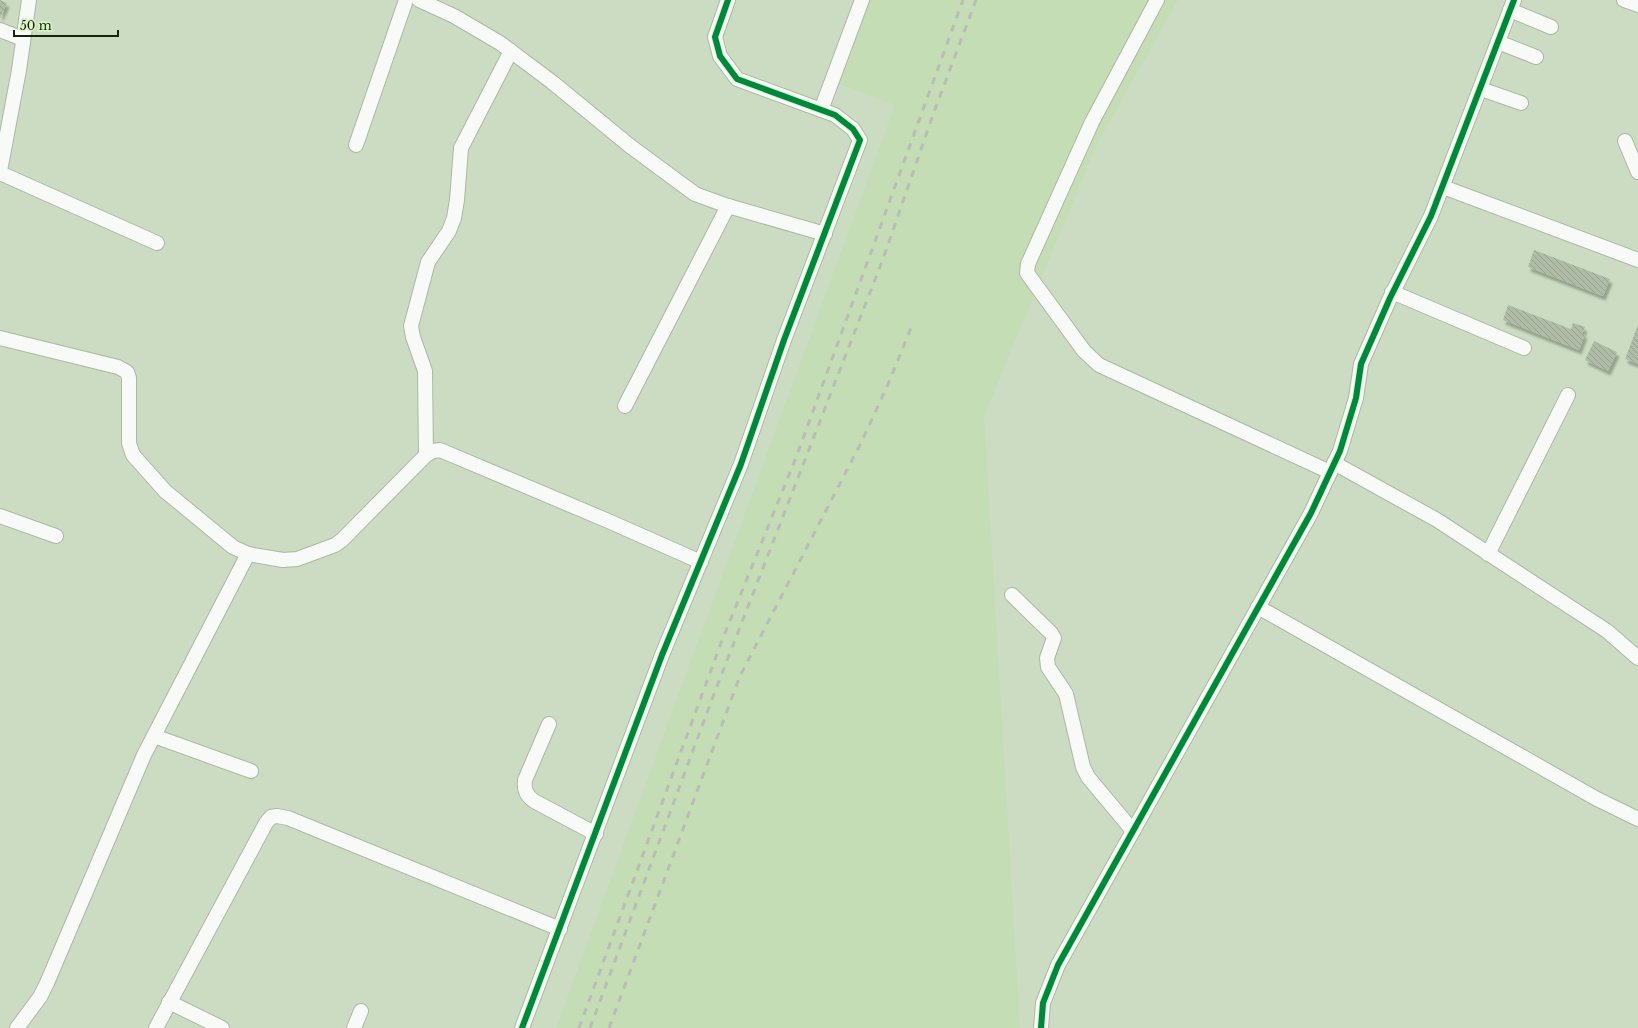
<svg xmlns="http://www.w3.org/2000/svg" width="1638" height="1028" font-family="'Libre Baskerville',serif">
<defs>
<pattern id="building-back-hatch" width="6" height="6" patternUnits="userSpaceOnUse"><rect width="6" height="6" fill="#afbca8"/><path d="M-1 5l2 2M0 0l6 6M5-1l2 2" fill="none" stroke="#96a190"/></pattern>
<filter id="shadow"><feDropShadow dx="2.5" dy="4.5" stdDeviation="1" flood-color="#0004"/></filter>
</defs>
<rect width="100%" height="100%" fill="#ccdcc2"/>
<polygon fill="#c4ddb4" points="860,0 1178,0 1098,142 984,416 1020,1028 556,1028 895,105 829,80"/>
<g fill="url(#building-back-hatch)" filter="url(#shadow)">
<polygon points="0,0 7,3 0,18"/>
<polygon points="1534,250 1610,279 1603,296 1528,267"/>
<polygon points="1508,305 1571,329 1573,323 1585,327 1582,334 1585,334 1579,350 1503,320"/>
<polygon points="1638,325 1638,364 1625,359"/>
<polygon points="1594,341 1617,352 1608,371 1585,360"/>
</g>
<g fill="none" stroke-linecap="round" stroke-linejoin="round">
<g stroke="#acb8a4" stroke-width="16">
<g id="minor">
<polyline points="419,0 454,16 500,43 552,82 630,146 695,194 728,206 825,234"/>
<polyline points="1157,0 1092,122 1028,264 1027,273 1084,351 1099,365 1330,472"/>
<polyline points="1624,0 1638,5"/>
<polyline points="1510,10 1551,27"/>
<polyline points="0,30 23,39"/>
<polyline points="1498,42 1536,57"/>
<polyline points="1481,89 1521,103"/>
<polyline points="821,110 862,0"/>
<polyline points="1625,141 1638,172"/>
<polyline points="356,145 406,0"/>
<polyline points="0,171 19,70 29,0"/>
<polyline points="0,173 157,243"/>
<polyline points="1443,187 1638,260"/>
<polyline points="1392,292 1524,348"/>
<polyline points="0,338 118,367 127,372 129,378 129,443 133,455 165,491 233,547 248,554 283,560 297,559 335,545 342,540 426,455 433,451 440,450 606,520 701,562"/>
<polyline points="625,406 728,206"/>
<polyline points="426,455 425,371 413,337 411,326 428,262 449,231 454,218 457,200 461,148 511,51"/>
<polyline points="1334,463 1437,520 1607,631 1638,658"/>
<polyline points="0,516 56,536"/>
<polyline points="1488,554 1568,395"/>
<polyline points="1012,595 1051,633 1054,638 1047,658 1048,667 1066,694 1083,767 1088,777 1133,831"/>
<polyline points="1258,607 1597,799 1638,819"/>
<path d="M 549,724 L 525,780 C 524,790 526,795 534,801 L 596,834"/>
<polyline points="154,736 251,771"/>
<polyline points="169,1002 222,1028"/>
<polyline points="17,1028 40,997 47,983 144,755 248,554"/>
<polyline points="156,1028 266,823 271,817 277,816 288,818 560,929"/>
<polyline points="354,1028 361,1011"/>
<polyline points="522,1028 662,655 741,464 784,340 860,140 853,129 835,115 737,79 720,56 715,37 728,0"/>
<polyline points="1041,1028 1043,1003 1058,965 1311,513 1340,451 1356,398 1361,364 1390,298 1431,216 1514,0"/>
</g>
</g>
<use href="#minor" stroke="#f7faf6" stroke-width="14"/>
<g stroke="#b9bdb6" stroke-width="3" stroke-dasharray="7 7" stroke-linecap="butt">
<polyline points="579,1028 721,643 797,455 963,0"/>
<polyline points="590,1028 714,694 883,259 934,112 976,0"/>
<polyline points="609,1028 740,676 861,443 889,382 913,323"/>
</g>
<g stroke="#d6f4c4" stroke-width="8">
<g id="cycleway">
<polyline points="522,1028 662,655 741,464 784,340 860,140 853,129 835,115 737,79 720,56 715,37 728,0"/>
<polyline points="1041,1028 1043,1003 1058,965 1311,513 1340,451 1356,398 1361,364 1390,298 1431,216 1514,0"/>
</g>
</g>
<use href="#cycleway" stroke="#00873e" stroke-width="6"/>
</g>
<path d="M14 30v6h104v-6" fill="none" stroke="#182210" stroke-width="2"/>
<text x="20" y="30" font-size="12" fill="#182210" stroke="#d6f4c4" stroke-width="3" paint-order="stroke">50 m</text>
</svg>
